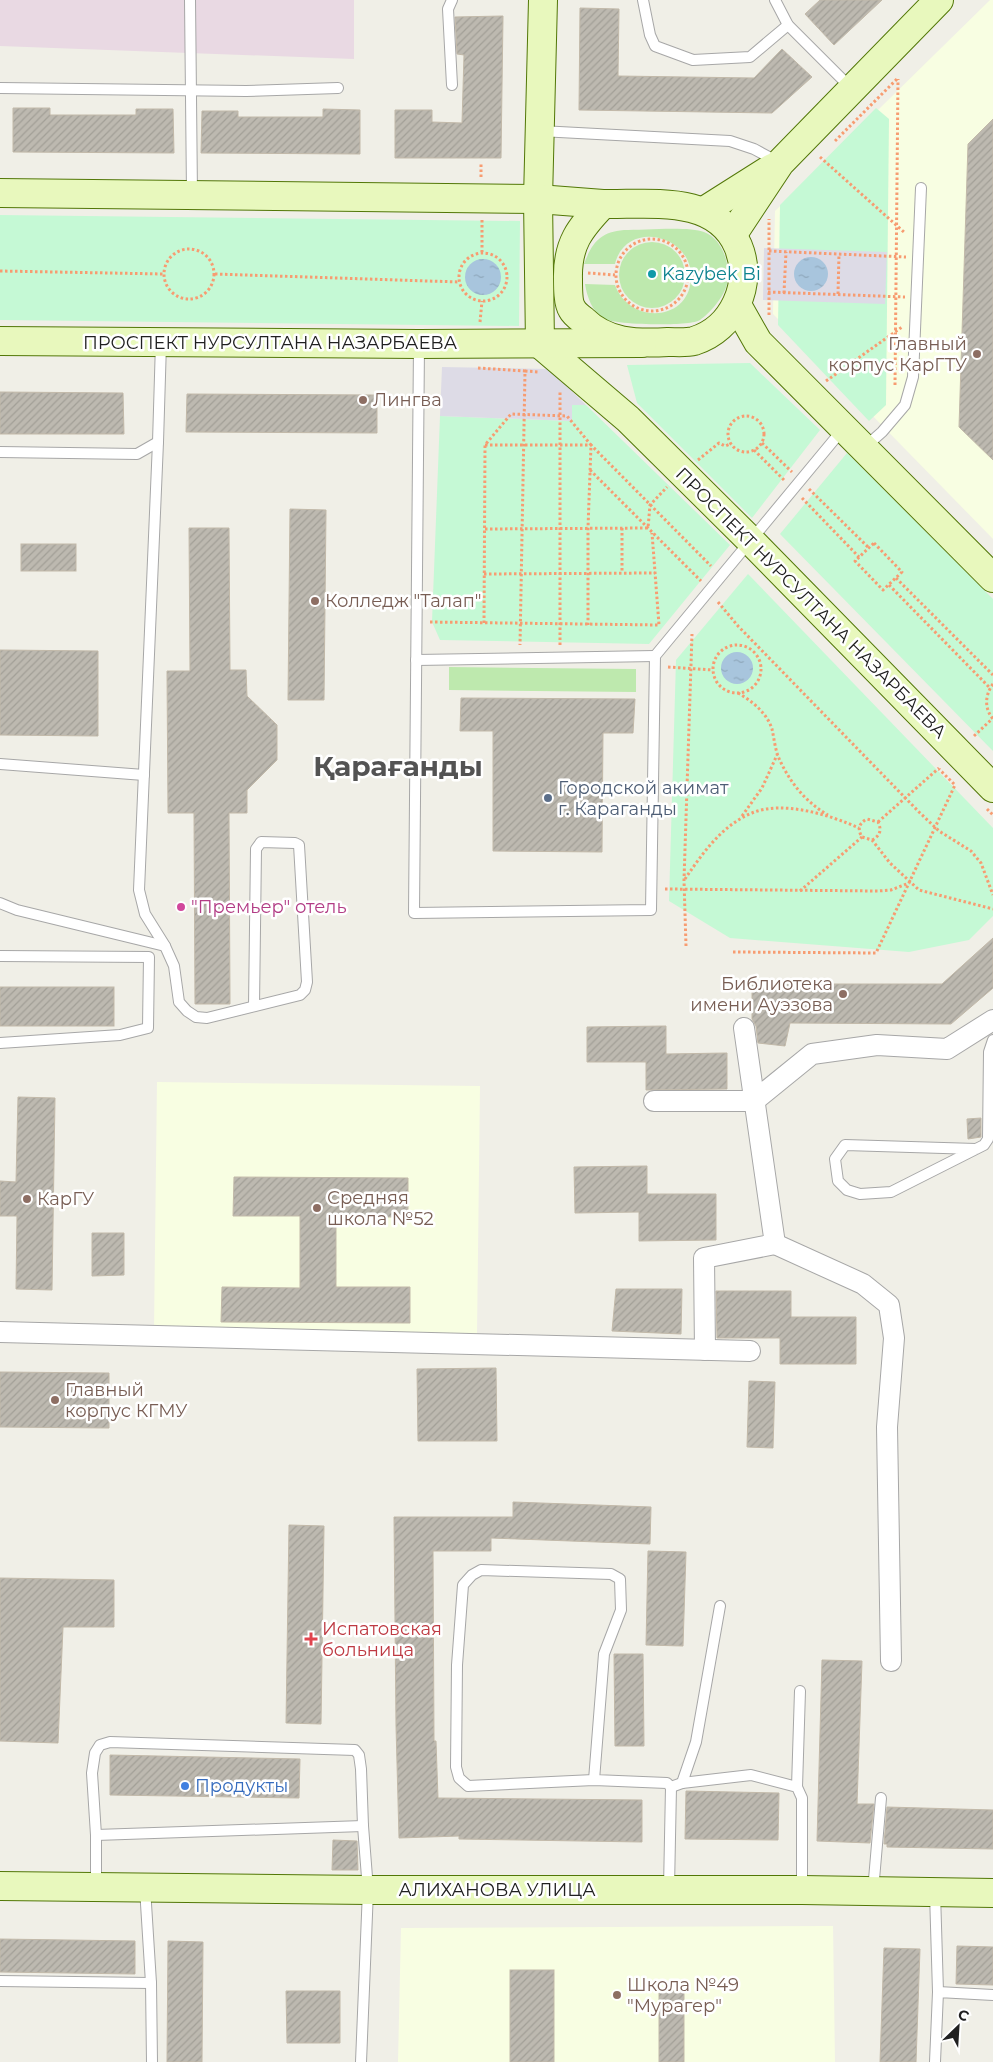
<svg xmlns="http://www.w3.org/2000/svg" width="993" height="2062" font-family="Montserrat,sans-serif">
<defs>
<pattern id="water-ripples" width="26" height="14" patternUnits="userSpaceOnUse" patternTransform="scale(1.25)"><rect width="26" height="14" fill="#a8c5dd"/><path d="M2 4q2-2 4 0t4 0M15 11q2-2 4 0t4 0" fill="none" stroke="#90a9bd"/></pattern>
<pattern id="building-hatch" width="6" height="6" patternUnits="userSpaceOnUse" patternTransform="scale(1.25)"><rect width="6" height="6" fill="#bdb9b0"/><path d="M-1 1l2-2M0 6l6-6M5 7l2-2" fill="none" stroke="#a29f97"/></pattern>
</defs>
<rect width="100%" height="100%" fill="#f0efe7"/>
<polygon fill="#e9d9e3" points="0,0 354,0 354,59 0,46"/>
<g fill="#f8fee2">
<polygon points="990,0 993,0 993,539 773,314 775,211"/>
<polygon points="157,1082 480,1086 477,1334 154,1330"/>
<polygon points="833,1926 835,2062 398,2062 401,1928"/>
</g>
<g fill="#bee9ae">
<path d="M 624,230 C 643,230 690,226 704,232 C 723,239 731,266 727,284 C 724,297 710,313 700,320 C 690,327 612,325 602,318 C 592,310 587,297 585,284 L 615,285 C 629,324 688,323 691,279 C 694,235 626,218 615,264 L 584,264 C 592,243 600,232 624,230 Z"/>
<circle cx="652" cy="275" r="33"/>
<polygon points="449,667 636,669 636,692 449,690"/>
</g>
<g fill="#c5f9d5">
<polygon points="876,108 889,119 886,405 869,421 778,325 780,205"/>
<polygon points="0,215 520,221 519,326 0,320"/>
<polygon points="750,363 820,430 752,518 637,403 627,365"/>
<polygon points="572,405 586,405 730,545 649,644 440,640 432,622 440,416 571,421"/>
<polygon points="847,453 993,599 993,751 780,534"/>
<polygon points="748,574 993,828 993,916 969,940 909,952 730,938 669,901 676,660"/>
</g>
<g fill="#dddbe6">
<polygon points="764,248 887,252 885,304 763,300"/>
<polygon points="442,367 549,369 586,405 572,405 572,421 440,416"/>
</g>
<g fill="url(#water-ripples)">
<circle cx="811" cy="274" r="17"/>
<circle cx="483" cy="277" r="18"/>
<circle cx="737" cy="668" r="16"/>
</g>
<g fill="url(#building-hatch)" stroke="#c2b9a9">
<polygon points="820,0 882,0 834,45 805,14"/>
<polygon points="580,8 619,9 618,76 754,78 782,49 812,77 772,113 579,110"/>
<polygon points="503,16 501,158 395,158 395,110 432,110 432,122 462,123 464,55 457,54 455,17"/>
<polygon points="13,108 50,108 50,115 136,115 136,109 173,109 174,153 13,152"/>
<polygon points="323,109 360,110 360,154 201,153 202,111 238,111 238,117 323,117"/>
<polygon points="993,119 993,460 959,427 968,144"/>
<polygon points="0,392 123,393 124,434 0,434"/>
<polygon points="187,394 377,395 377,433 186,432"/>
<polygon points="290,509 326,510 324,700 288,700"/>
<polygon points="189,528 229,528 230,670 246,670 247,696 277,725 277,760 247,790 247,813 229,813 230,1004 195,1004 194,813 168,813 167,671 190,671"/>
<rect x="21" y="544" width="55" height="27"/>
<polygon points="0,650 98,651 98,736 0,735"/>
<polygon points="461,698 635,699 633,733 603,733 602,852 493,851 493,731 460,731"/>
<polygon points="993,938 993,988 951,1024 790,1023 785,1046 758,1043 756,1026 752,1019 752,984 942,984"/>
<rect x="0" y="987" width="114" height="39"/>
<polygon points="666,1026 666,1054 727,1053 727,1089 646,1090 646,1062 587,1062 587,1027"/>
<polygon points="18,1097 55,1098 52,1290 16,1289 17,1216 0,1216 0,1181 16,1182"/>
<polygon points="981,1118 981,1137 968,1139 967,1119"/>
<polygon points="647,1166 647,1194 716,1194 716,1240 639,1241 639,1212 575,1213 574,1167"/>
<polygon points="234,1177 408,1178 408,1217 336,1217 336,1287 410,1287 410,1323 221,1322 222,1287 300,1288 300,1216 233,1216"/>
<polygon points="92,1233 124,1233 124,1275 92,1276"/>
<polygon points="616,1289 682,1289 681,1334 612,1331"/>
<polygon points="716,1291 791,1291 791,1317 856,1317 856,1364 780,1364 780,1338 717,1338"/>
<polygon points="496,1368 497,1441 418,1441 417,1369"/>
<polygon points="0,1372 109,1373 109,1428 0,1427"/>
<polygon points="749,1381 775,1382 773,1448 747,1447"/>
<polygon points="513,1502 651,1507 650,1544 491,1538 491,1551 433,1551 434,1741 436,1741 438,1798 642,1800 642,1842 459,1839 459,1836 399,1838 396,1726 394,1517 513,1517"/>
<polygon points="289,1525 324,1526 321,1724 286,1723"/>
<polygon points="648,1551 686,1552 683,1646 646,1645"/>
<polygon points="0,1578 114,1580 114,1627 63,1627 58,1743 0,1741"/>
<polygon points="614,1654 643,1654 644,1746 615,1746"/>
<polygon points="822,1660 862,1661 857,1804 874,1804 870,1843 817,1841"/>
<polygon points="110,1755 300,1759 299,1798 110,1795"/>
<polygon points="686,1791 779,1793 778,1840 685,1839"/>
<polygon points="887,1807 993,1810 993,1849 887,1847 887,1844 884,1844"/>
<polygon points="333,1840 357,1841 358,1870 332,1870"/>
<polygon points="0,1939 135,1941 135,1974 0,1972"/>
<polygon points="168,1941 203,1942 202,2062 167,2062"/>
<polygon points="957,1946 993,1947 993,1985 956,1984"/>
<polygon points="884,1948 920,1949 916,2062 880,2062"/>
<rect x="510" y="1970" width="44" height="92"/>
<polygon points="286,1991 340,1991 340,2043 287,2043"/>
<rect x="659" y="1991" width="25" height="71"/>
</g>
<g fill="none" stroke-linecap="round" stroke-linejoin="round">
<g stroke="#a7a7a7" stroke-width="12">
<g id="lane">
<polyline points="190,0 192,194"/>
<polyline points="643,0 650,35 655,46 693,60 750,57 788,25"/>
<polyline points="775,0 788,25 851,88"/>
<polyline points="452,85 448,9 452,0"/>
<polyline points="0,88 246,91 338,88"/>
<polyline points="540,131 730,141 754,149 778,162"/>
<polyline points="419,345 414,913 651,910 655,656 843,429"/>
<polyline points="158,442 139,890 145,914 165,946 174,966 179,1002 187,1011 196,1017 207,1018 300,995 305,990 307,982 299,845 295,843 261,842 256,849 254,1006"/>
<polyline points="865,447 882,432 905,405 913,377 921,188"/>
<polyline points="0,452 137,454 158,442 161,343"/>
<polyline points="416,660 655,656"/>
<polyline points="0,764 144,775"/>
<polyline points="0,903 17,910 165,946"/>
<polyline points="0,956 149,957 148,1028 120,1035 0,1043"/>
<polyline points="976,1149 845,1145 835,1159 838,1181 847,1190 860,1194 891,1192 984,1145 988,1139 989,1052 993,1040"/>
<polyline points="594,1780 604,1654 621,1610 620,1579 611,1574 481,1570 472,1575 463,1585 457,1665 456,1767 459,1778 468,1786 594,1780 667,1783 671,1787 669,1888"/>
<polyline points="682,1783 696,1742 720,1606"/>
<polyline points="671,1787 682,1783 751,1775 797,1787 802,1798 802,1889"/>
<polyline points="797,1787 800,1691"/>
<polyline points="96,1835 363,1826"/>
<polyline points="96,1885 96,1835 92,1773 95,1753 100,1745 110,1742 355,1750 359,1755 361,1769 363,1826 368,1890 361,2062"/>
<polyline points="145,1888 151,1983 152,2062"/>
<polyline points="873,1891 881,1798"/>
<polyline points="935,1893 938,1992"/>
<polyline points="0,1981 151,1983"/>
<polyline points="935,2062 938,1992 993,1995"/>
</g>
</g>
<g stroke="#a7a7a7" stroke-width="22">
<g id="street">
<polyline points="654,1101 754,1101 812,1054 877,1045 947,1049 993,1020"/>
<polyline points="775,1244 863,1284 889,1305 894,1338 887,1427 891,1661"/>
<polyline points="0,1332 750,1351"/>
<polyline points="705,1350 704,1258 775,1244 744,1028"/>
</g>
</g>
<g stroke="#527707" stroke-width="30">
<g id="secondary">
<polyline points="543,0 538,199 540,344 628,419 751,541 993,788"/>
<polyline points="0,193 538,199 603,204"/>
<path d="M 603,204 C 650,205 716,194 738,246 C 754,284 733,329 694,341 C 686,343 676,342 668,342 C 636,344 606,343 583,320 C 579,317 574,313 572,309 C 568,303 568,287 568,279 C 567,244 580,228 603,204 Z"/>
<polyline points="704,211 772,168"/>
<polyline points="733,234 780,163 939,0"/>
<polyline points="737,305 758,342 993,578"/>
<polyline points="0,341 419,344 642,343"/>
<polyline points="0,1886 368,1890 802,1890 993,1893"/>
</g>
</g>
<g stroke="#f79c71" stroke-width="3" stroke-dasharray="2.5 2.5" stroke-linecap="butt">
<polyline points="835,141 898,78"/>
<polyline points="820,157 905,233"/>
<polyline points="481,177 481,164"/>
<polyline points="482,220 482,252"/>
<circle cx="652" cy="275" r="36"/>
<circle cx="189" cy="274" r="25"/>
<polyline points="769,251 906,257"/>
<circle cx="483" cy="277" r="24"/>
<polyline points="0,271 164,274"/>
<polyline points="588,273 615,275"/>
<polyline points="215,274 459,282"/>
<polyline points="768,292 905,297"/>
<polyline points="784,293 786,252"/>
<polyline points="838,294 839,254"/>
<polyline points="769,315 769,219"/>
<polyline points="480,322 482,301"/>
<polyline points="478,368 525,371 520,645"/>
<polyline points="525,371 539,372"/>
<polyline points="826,381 902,327"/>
<polyline points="895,385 898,79"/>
<circle cx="746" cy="434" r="18"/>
<polyline points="762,443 792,472"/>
<polyline points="485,445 591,445 711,566"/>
<polyline points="754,450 784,480"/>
<polyline points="698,460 719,443 725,446 730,444"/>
<polyline points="590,470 701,581"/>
<polyline points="809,489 869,548"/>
<polyline points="802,498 859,557"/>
<polyline points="622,528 622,573"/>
<polyline points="485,529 648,528 650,505 667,487"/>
<polygon points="874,543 902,572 883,590 855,561"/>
<polyline points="484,574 655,573"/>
<polyline points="896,578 993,675"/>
<polyline points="889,585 990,688"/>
<polyline points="718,602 738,626 919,812 939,831 971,851 981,863 993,895"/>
<polyline points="430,622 659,625 652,533"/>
<polyline points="484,623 485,445 511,414 567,416 591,445 588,528 588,625"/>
<polyline points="560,645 560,391"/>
<circle cx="737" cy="669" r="24"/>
<polyline points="668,667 713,670"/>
<path d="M 993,684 C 985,695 984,708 993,719"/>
<path d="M 738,693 C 752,701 767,713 772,729 C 774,738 775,748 778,756 C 788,780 805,802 828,815"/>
<polyline points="974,736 992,719"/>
<polyline points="987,809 993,815"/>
<polyline points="742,816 762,788 777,755"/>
<polyline points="878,822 939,768"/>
<path d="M 872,840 C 880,836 882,830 878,822 L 867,819 C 859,823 857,829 862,837 L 872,840 L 890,863 L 919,890 L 993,909"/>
<path d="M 685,879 C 702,854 722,825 752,813 C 783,800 830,815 859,828"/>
<polyline points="665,889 878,891 891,890 909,883"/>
<polyline points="800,891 862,837"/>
<polyline points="686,946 684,880 692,634"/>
<polyline points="733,952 876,953 955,785 939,769"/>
</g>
<use href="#lane" stroke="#fff" stroke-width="10"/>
<use href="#street" stroke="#fff" stroke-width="20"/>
<use href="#secondary" stroke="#e8f8bd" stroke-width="28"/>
</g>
<circle fill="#0f9aa8" stroke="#fff" stroke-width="2" cx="652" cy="274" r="5"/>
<g fill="#8d6e63" stroke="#fff" stroke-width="2">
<circle cx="977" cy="354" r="5"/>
<circle cx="363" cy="400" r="5"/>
<circle cx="315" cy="601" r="5"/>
<circle cx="843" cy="994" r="5"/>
<circle cx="27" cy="1199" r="5"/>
<circle cx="317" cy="1208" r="5"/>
<circle cx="55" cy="1400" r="5"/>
<circle cx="617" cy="1995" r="5"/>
</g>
<circle fill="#5c6f8a" stroke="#fff" stroke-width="2" cx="548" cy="798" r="5"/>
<circle fill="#d1479c" stroke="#fff" stroke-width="2" cx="181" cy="907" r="5"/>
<path fill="#e0444e" stroke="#fff" stroke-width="2" d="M308.5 1631.5h5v5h5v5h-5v5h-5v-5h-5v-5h5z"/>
<circle fill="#3f7fe0" stroke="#fff" stroke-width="2" cx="185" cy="1786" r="5"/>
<g text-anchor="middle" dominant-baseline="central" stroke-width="5" stroke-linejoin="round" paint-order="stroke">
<g font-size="18" fill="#0d838f" stroke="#fff" text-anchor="start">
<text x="662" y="274">Kazybek Bi</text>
</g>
<g font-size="18" fill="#202020" stroke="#fff">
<text x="270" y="343">ПРОСПЕКТ НУРСУЛТАНА НАЗАРБАЕВА</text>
<text transform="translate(811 603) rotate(45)">ПРОСПЕКТ НУРСУЛТАНА НАЗАРБАЕВА</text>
<text x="497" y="1890">АЛИХАНОВА УЛИЦА</text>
</g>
<g font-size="18" fill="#785e54" stroke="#fff" text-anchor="start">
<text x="967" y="344" text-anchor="end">Главный<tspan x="967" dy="21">корпус КарГТУ</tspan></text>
<text x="373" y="400">Лингва</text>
<text x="325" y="601">Колледж "Талап"</text>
<text x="833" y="984" text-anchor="end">Библиотека<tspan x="833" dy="21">имени Ауэзова</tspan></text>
<text x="327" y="1198">Средняя<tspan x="327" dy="21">школа №52</tspan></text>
<text x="37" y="1199">КарГУ</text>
<text x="65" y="1390">Главный<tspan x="65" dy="21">корпус КГМУ</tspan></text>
<text x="627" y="1985">Школа №49<tspan x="627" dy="21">"Мурагер"</tspan></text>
</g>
<g font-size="18" fill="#4e5e75" stroke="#fff" text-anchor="start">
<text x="558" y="788">Городской акимат<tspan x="558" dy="21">г. Караганды</tspan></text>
</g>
<g font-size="18" fill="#b23c85" stroke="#fff" text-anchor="start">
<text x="191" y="907">"Премьер" отель</text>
</g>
<g font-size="18" fill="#be3a42" stroke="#fff" text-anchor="start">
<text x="322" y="1629">Испатовская<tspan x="322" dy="21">больница</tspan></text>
</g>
<g font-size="18" fill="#366cbe" stroke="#fff" text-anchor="start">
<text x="195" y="1786">Продукты</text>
</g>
<g font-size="28" font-weight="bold" fill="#535353" stroke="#fff">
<text x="398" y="766">Қарағанды</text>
</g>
</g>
<g transform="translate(958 2027) rotate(25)" stroke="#ffffff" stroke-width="4" paint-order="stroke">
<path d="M0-4L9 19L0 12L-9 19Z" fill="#202020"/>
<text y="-8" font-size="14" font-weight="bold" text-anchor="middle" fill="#202020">С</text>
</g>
</svg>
